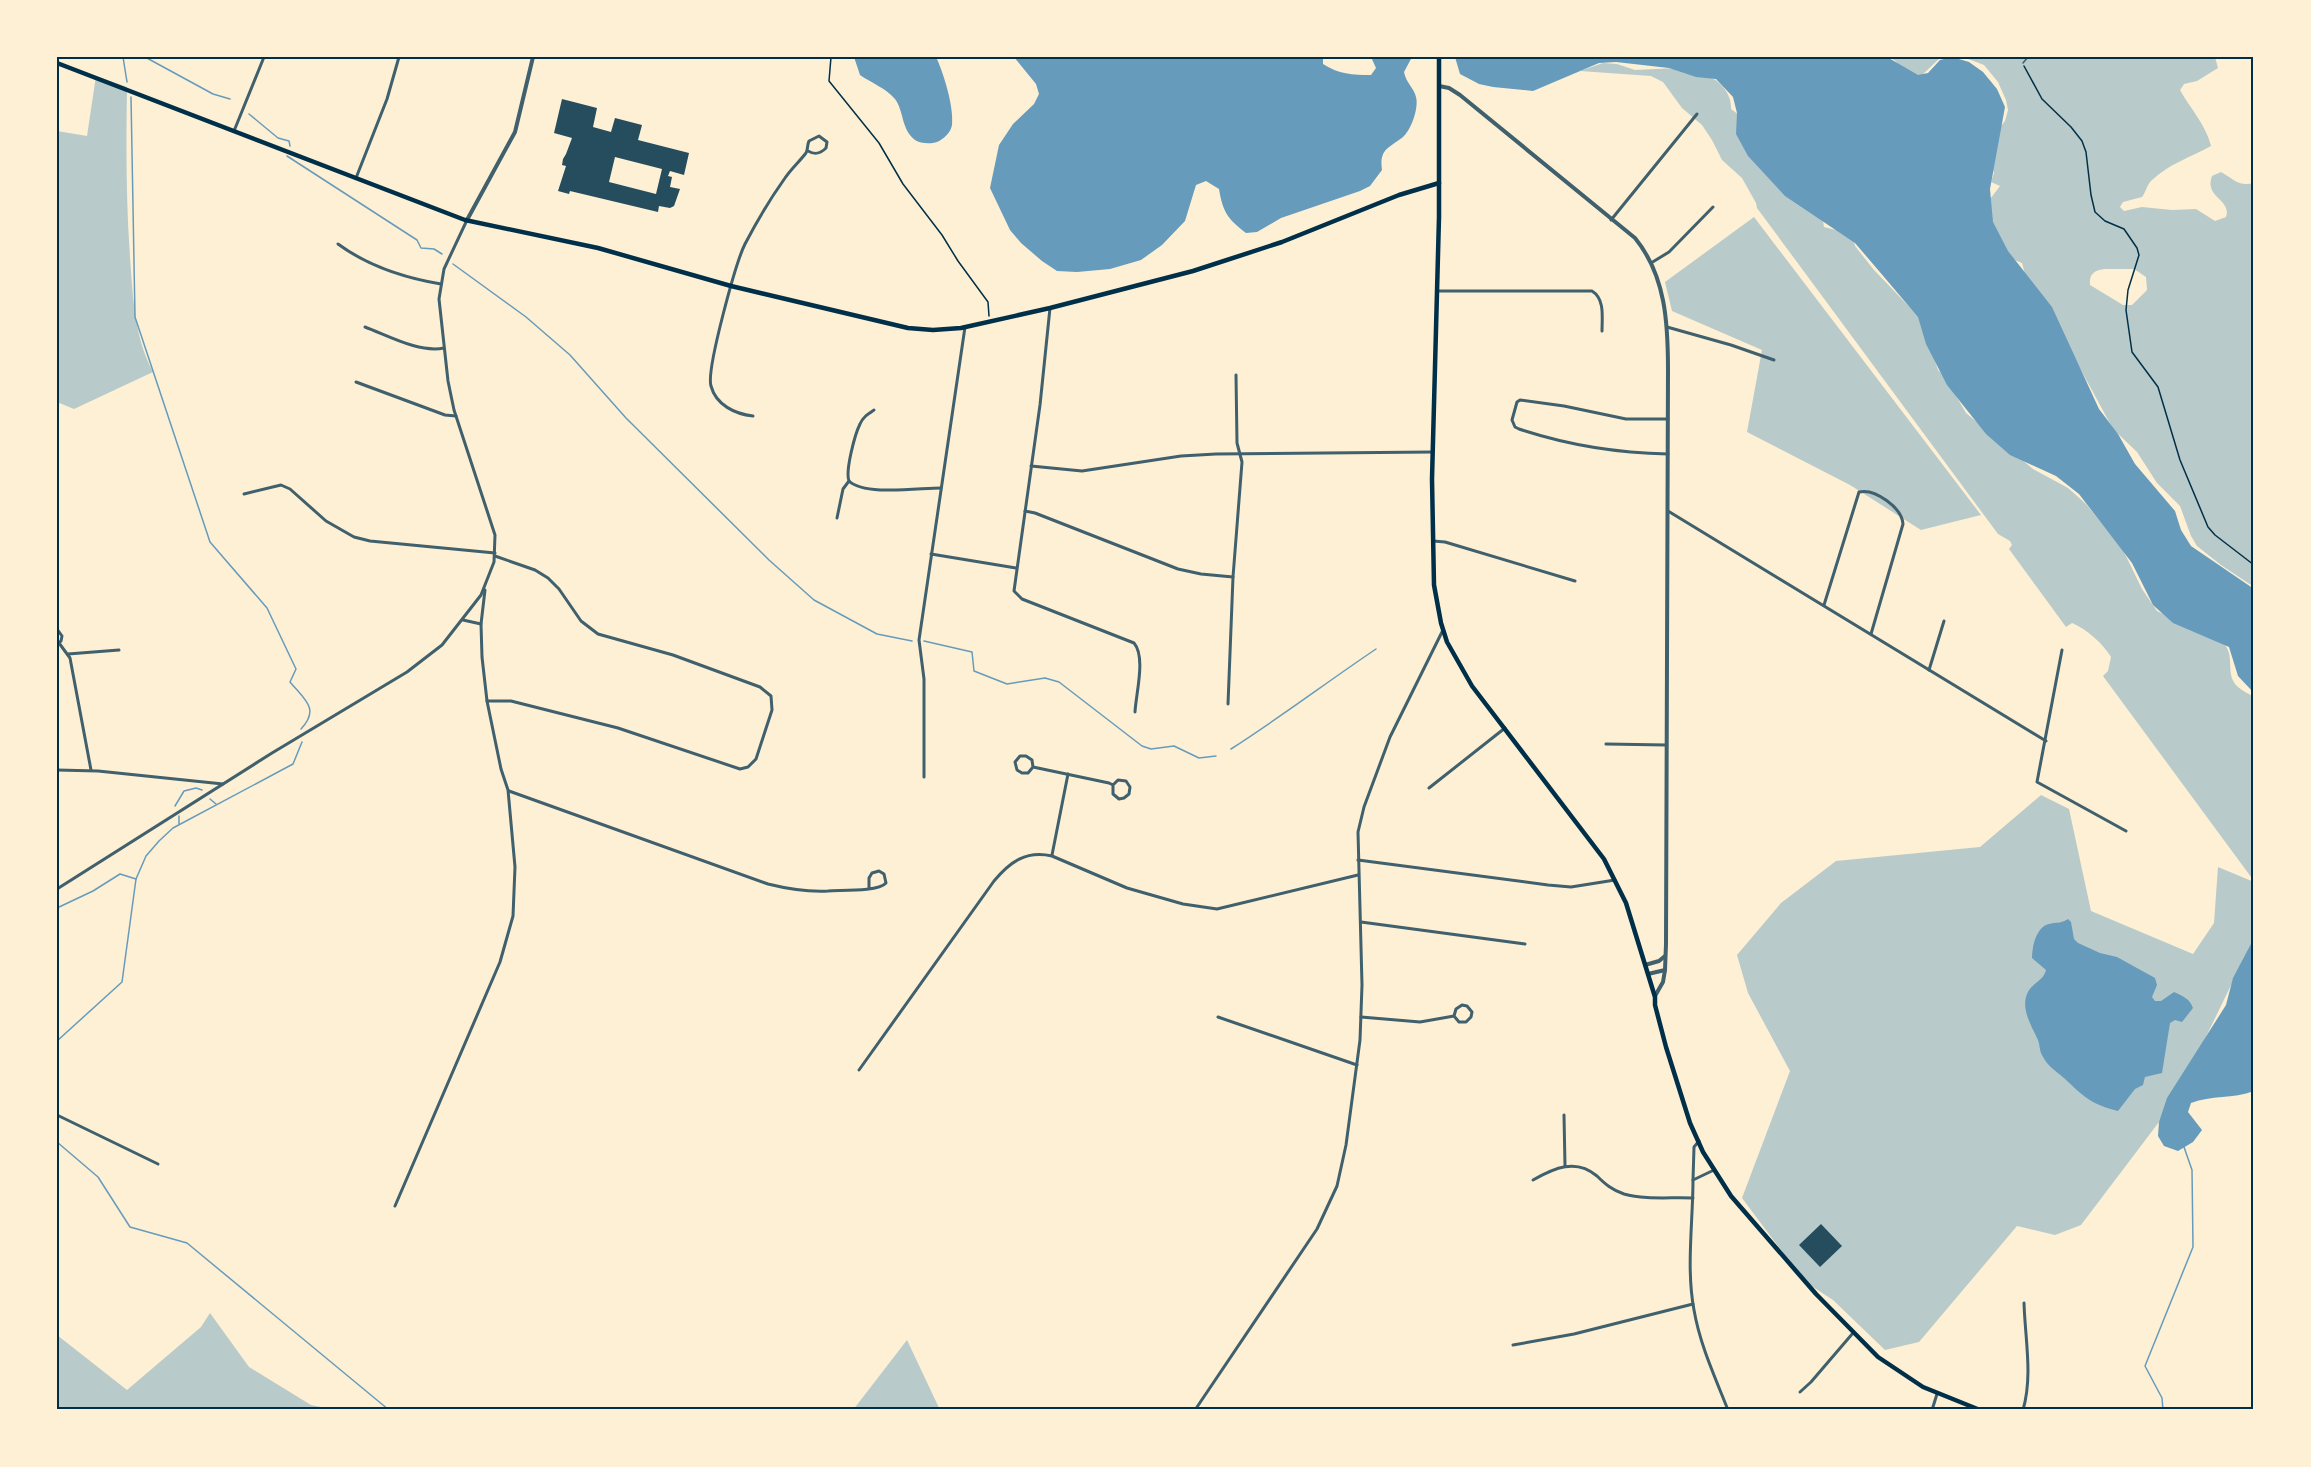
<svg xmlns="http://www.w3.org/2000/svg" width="2311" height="1467" font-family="'Roboto Condensed',sans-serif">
<rect width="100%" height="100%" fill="#fdf0d5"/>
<g fill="#b9caca" fill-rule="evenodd">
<path d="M 1889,57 L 1941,57 L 1921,76 L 1910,77 C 1902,70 1898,61 1889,57 Z"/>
<path d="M 1963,57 L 2215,57 L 2218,68 L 2197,81 L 2184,84 L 2180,90 C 2190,108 2206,125 2211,146 C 2191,157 2169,164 2152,180 C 2147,184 2146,192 2142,197 L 2123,202 L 2120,207 L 2124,211 L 2142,207 L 2172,210 L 2196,209 L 2215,221 L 2226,217 C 2232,199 2204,198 2212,176 L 2221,172 C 2234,179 2238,187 2254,183 L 2254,587 L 2221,565 L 2197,546 L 2191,536 L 2180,506 L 2157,483 L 2137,452 L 2114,430 L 2107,418 L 2048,309 L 2025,274 L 2022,263 L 2002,255 L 1987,203 L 2000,186 L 1991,182 L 1994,173 L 1991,163 L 1998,130 L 2005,121 L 2008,110 L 2006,100 L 1998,82 L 1984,65 ZM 2105,269 L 2134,269 L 2146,277 L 2147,290 L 2132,305 L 2123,305 L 2090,285 C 2089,274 2094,270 2105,269 Z"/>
<path d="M 1603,63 L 1617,64 L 1635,70 L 1677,68 L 1684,73 C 1689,74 1694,72 1698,73 C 1716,76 1732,91 1731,109 L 1739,115 L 1822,215 L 1824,227 L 1852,234 L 1855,246 L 1874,270 L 1921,319 L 1938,370 L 1945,377 L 1966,413 L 2033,469 L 2068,488 L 2086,504 L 2123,550 L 2142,589 L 2157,611 L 2225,645 C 2235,658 2225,674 2237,686 C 2241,690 2249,694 2254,697 L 2254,881 L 2103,676 L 2108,671 L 2111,657 C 2103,644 2087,629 2072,623 L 2066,627 L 2009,549 L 2012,545 L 2010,541 L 1998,534 L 1757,208 L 1756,203 L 1742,178 L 1722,160 L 1712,140 L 1702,125 L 1682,108 L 1663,82 L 1651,76 L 1580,71 Z"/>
<path d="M 96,76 L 127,87 C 126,144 126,200 130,257 C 133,297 134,336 153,372 L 74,409 L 57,402 L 57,131 L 87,136 Z"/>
<polygon points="1754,217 1981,515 1921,530 1850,485 1747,432 1762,350 1672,311 1665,282"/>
<polygon points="2041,795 2069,809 2091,911 2193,954 2214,923 2218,867 2254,882 2254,938 2200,1049 2159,1122 2081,1225 2055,1235 2017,1226 1919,1342 1885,1350 1833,1300 1804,1281 1742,1198 1790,1071 1748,993 1737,955 1781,903 1836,861 1980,847"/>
<polygon points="210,1313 249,1367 311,1405 336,1410 57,1410 57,1335 127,1390 201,1327"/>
<polygon points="907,1340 940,1410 853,1410"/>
</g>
<g fill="#669bbc">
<path d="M 854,57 L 936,57 C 944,74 954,107 952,125 C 951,132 944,139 937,142 C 931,144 921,144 915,140 C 901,129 904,111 895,99 C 887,89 870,82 860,75 Z"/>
<path d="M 1014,57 L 1323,57 L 1323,64 C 1338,74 1353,75 1371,75 L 1376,68 L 1371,57 L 1412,57 L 1404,72 C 1406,83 1414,88 1416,97 C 1419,108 1411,130 1403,137 C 1389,148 1379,149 1382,170 L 1370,186 L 1360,191 L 1281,218 L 1257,232 L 1246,233 C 1228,219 1223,213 1219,189 L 1206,181 L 1196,185 L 1185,221 L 1162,245 L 1141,260 L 1110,269 L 1077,272 L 1057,271 L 1042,261 L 1021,243 L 1010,230 L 990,188 L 999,145 L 1013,124 L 1034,104 L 1039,94 L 1036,84 Z"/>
<polygon points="1455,57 1887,57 1918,75 1928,73 1940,60 1952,57 1969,62 1983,72 1997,89 2005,107 1990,189 1993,222 2008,251 2052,307 2099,409 2118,434 2135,464 2175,511 2181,530 2191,546 2254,589 2254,693 2238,676 2229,647 2173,623 2153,605 2132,563 2079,494 2056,476 2010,455 1986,434 1947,385 1926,344 1918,317 1879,271 1855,243 1785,196 1748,156 1736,134 1737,113 1733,97 1716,79 1696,77 1669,68 1616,62 1599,63 1533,91 1493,87 1479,84 1460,74"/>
<path d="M 2068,919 L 2071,922 L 2074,939 L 2078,943 L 2100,953 L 2117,957 L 2155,978 L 2157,985 L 2152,997 L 2155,1001 L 2161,1001 L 2174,992 C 2183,996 2190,999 2193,1008 L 2182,1022 L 2175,1020 L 2170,1023 L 2162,1073 L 2145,1077 L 2143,1085 L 2135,1089 L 2118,1111 C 2092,1105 2083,1096 2064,1078 C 2056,1071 2047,1066 2042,1055 C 2039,1050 2040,1043 2037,1038 C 2031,1025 2021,1009 2027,994 C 2031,983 2043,982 2046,970 L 2032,958 C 2032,947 2036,927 2049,924 C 2056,922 2061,924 2068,919 Z"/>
<path d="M 2254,938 L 2254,1091 C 2233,1099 2211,1095 2191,1103 L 2188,1112 L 2202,1130 L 2193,1142 L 2178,1151 L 2164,1146 L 2158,1136 L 2159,1122 L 2167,1098 L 2226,1005 L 2233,978 Z"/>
</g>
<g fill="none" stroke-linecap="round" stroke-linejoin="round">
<g stroke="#669bbc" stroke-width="1.5">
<polyline points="123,57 127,82"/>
<polyline points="145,57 213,94 230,99"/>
<path d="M 131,97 L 135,317 L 210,542 L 267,608 L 296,669 L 290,682 C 305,700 320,709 301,729"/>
<polyline points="249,114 278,138 289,141 290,146"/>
<polyline points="287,156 417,240 421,248 434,249 442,254"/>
<polyline points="453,264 526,317 570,355 626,418 769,560 814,600 877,634 912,641"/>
<polyline points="924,641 972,652 974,671 1007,684 1045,678 1059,682 1142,746 1151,749 1174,746 1199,758 1216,756"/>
<path d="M 1231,749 C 1281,717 1327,682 1376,649"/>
<polyline points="210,799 216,804"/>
<polyline points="175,806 184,791 196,788 202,790"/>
<polyline points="179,816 179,824"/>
<polyline points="57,908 93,891 120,874 136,879"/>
<polyline points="57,1041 122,982 136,879 146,856 159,841 173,828 293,764 302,742"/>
<polyline points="57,1142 98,1177 130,1227 187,1243 389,1410"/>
<polyline points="2163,1410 2162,1398 2145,1366 2193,1247 2192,1170 2184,1147"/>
</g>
</g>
<g fill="#264d5e" fill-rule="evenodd">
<path d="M 562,99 L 597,108 L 593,127 L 611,132 L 615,118 L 642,125 L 638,140 L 689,153 L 684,175 L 670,171 L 668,176 L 672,177 L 670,187 L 680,189 L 674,206 L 670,208 L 659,206 L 658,212 L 570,191 L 569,194 L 558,191 L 566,166 L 562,165 L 563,159 L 566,154 L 572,138 L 554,133 ZM 615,157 L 662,169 L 656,194 L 609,182 Z"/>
<polygon points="1821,1224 1842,1246 1820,1267 1799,1245"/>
</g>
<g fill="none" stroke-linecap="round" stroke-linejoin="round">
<g stroke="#003049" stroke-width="1.5">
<polyline points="831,57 829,81 879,143 903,184 942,235 958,261 988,302 989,316"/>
<polyline points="2024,66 2042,99 2071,127 2082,141 2086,152 2091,195 2095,212 2105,221 2124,229 2137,248 2139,255 2128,290 2126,310 2132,352 2158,387 2180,460 2208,527 2215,535 2254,565"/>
</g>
<polyline stroke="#3f606c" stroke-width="1.5" points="2023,63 2028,57"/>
<g stroke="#3f606c" stroke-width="3">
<polyline points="234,131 264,57"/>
<polyline points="356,178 387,99 399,57"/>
<polyline points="1611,220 1697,114"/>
<path d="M 338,244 C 368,266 405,278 441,284"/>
<polyline points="1651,263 1669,252 1713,207"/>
<path d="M 1438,291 L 1592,291 C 1605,299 1602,317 1602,331"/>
<path d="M 1050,308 L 1040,405 L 1014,591 L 1022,599 L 1134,643 C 1146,657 1136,693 1135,712"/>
<path d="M 365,327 C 389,336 419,353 444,348"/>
<polyline points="1667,327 1731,345 1774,360"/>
<polyline points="356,382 445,415 456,416"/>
<path d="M 753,416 C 735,414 716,405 711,386 C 706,370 736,262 745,244 C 757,221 770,199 785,178 C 791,169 799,162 806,153 C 808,150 807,145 809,141 L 819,136 L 827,142 L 826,148 C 820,154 815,155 808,151"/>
<path d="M 1668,454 C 1617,453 1567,445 1519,429 L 1515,427 L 1512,420 L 1517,402 L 1520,400 L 1564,406 L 1626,419 L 1668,419"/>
<polyline points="1031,466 1082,471 1181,456 1216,454 1433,452"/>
<path d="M 849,481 C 864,496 919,488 941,488"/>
<polyline points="244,494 281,485 290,489 326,521 354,537 370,541 495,553"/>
<polyline points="1025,511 1035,513 1178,569 1201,574 1233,577"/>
<polyline points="1668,511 2046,741"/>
<path d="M 837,518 L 843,489 L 849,481 C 845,471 855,434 860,424 C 863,417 868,414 874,410"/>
<polyline points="1433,541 1445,542 1575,581"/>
<polyline points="931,554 1016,568"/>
<path d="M 1824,605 L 1859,492 C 1875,488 1902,508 1903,524 L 1871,634"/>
<polyline points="463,620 481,624"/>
<polyline points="57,629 62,636 61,641 57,644"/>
<polyline points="59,643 70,658 91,770"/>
<polyline points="2062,650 2037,782 2126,831"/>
<polyline points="68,654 119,650"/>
<polyline points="1929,670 1944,621"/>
<polyline points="487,701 511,701 618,728 740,769 748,767 756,759 772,710 771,696 760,687 673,655 598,634 581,621 559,589 548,578 535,570 495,556"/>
<polyline points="1228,704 1233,577 1242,462 1237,443 1236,375"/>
<polyline points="1606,744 1666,745"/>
<polyline points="1033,767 1032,760 1026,756 1020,756 1015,762 1017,770 1022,773 1028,773 1033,767 1109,783 1113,785 1113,794 1119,799 1124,798 1129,794 1130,787 1126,781 1118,780 1113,785"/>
<polyline points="57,770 98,771 223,784"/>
<polyline points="924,777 924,679 919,640 965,327"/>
<polyline points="1429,788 1505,728"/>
<path d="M 509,791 L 768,884 C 788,889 807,892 828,891 C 841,890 878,892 886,883 L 884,874 L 879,871 L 872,873 L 869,878 L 869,889"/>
<polyline points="1052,855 1068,774"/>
<polyline points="1358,860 1548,885 1571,887 1615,880"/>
<polyline points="57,889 272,753 407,672 442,645 481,595 494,562 495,535 454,410 448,381 439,299 444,269 467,220"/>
<polyline points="1361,922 1525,944"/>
<polyline points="1218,1017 1357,1065"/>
<polyline points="1361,1017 1420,1022 1454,1016 1456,1009 1462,1005 1467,1006 1472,1012 1471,1017 1466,1022 1459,1022 1454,1016"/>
<path d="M 859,1070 L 994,881 C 1010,862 1026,850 1052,856 L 1127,888 L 1183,904 L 1217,909 L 1358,875"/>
<polyline points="57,1115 158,1164"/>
<polyline points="1564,1115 1565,1166"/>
<path d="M 1714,1170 L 1693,1180 C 1693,1222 1686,1268 1694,1310 C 1700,1345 1715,1377 1728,1410"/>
<path d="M 1533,1180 C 1554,1168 1576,1158 1597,1176 C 1605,1184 1612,1190 1624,1194 C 1645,1200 1670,1197 1693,1198"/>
<polyline points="1693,1180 1694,1147 1699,1141"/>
<polyline points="395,1206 500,962 513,916 515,867 508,790 501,769 487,701 482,657 481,624 485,590"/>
<polyline points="1513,1345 1574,1334 1693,1304"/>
<polyline points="1800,1392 1811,1382 1853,1333"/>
<polyline points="1195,1410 1317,1229 1337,1186 1346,1145 1360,1040 1362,985 1358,832 1364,807 1390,737 1442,632"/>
<polyline points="1932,1410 1937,1394"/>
<path d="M 2023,1410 C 2033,1376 2025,1338 2024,1303"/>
</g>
<g stroke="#3f606c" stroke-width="4">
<path d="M 1439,86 L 1449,88 L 1460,95 L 1635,238 C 1666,276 1668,324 1668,370 L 1666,944 L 1665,970 L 1648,974"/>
<polyline points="467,220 515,132 533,57"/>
<polyline points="1645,965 1659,961 1665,956"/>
<polyline points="1655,996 1663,982 1665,970"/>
</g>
<g stroke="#003049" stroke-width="4.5">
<polyline points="1439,57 1439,217 1432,479 1434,585 1441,623 1447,642 1472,686 1604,859 1626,903 1655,997 1655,1005 1666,1047 1690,1123 1703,1152 1731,1196 1816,1294 1878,1357 1923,1387 1980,1410"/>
<polyline points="57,63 465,220 598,248 731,286 908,328 933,330 961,328 1050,308 1193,271 1282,242 1399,195 1439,183"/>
</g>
</g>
<rect width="2311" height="1467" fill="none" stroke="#fdf0d5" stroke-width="117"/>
<rect x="58" y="58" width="2194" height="1350" fill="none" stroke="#003049" stroke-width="2"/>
</svg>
